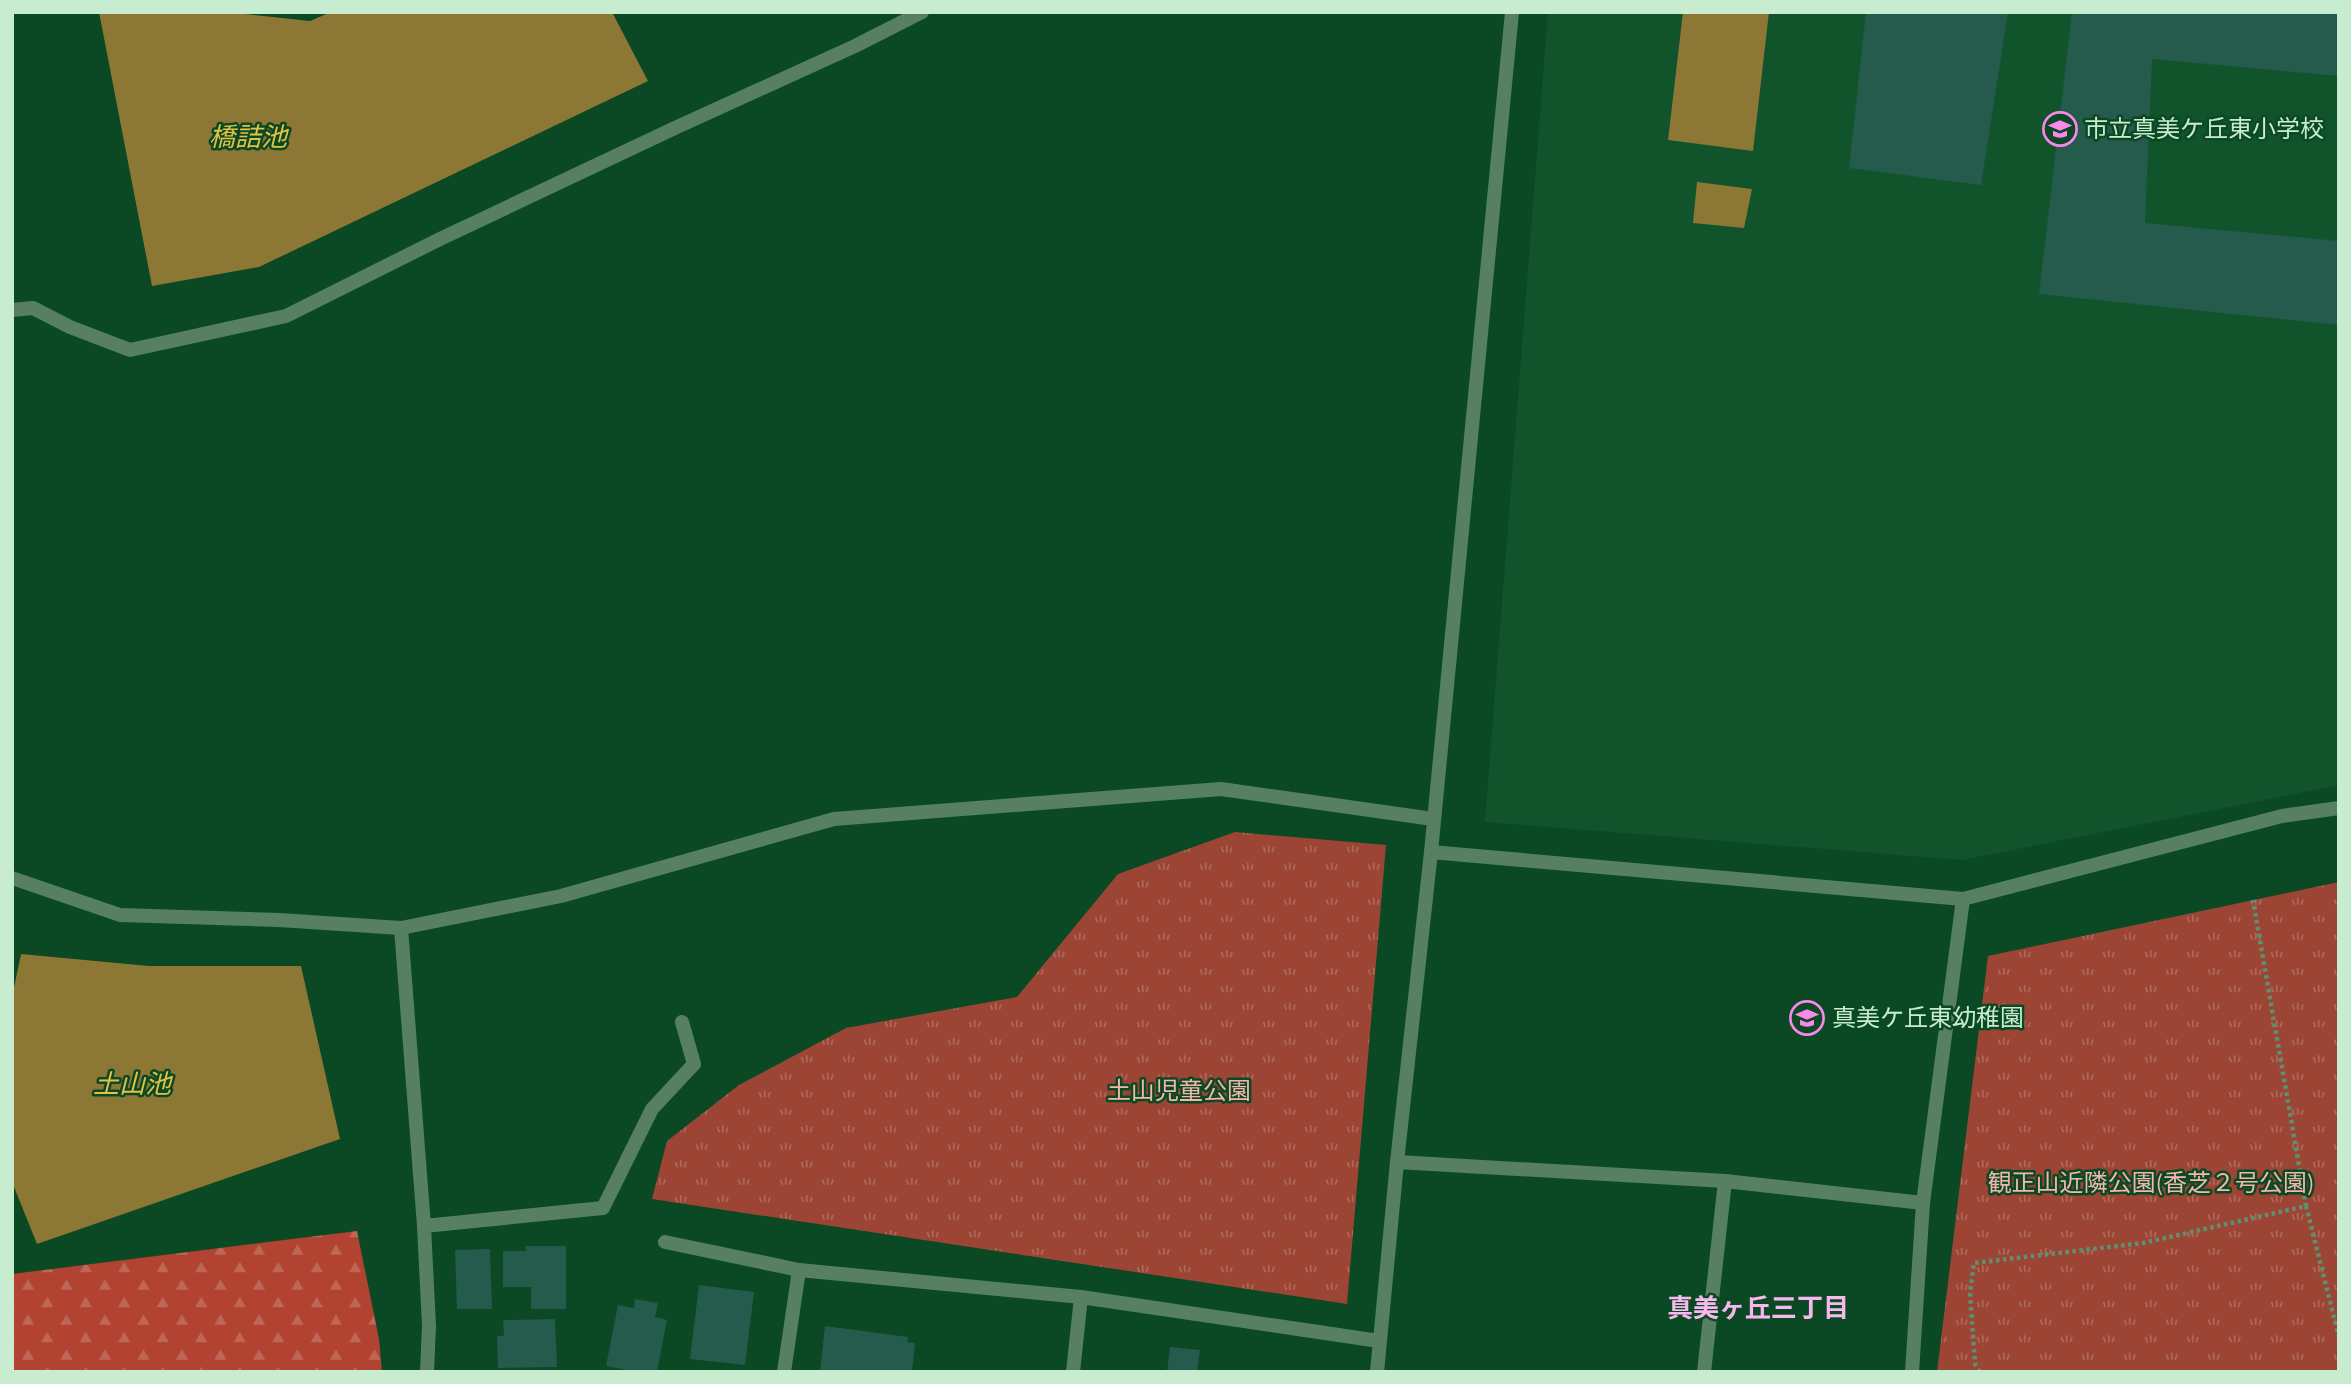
<svg xmlns="http://www.w3.org/2000/svg" width="2351" height="1384" font-family="'Source Sans 3','Noto Sans JP',sans-serif">
<defs>
<pattern id="forest-firs" width="22" height="20" patternUnits="userSpaceOnUse" patternTransform="scale(1.75)"><rect width="22" height="20" fill="#b24330"/><path d="M5 1l3.5 6h-7zM16 11l3.5 6h-7z" fill="#be6757"/></pattern>
<pattern id="park-tufts" width="24" height="20" patternUnits="userSpaceOnUse" patternTransform="scale(1.75)"><rect width="24" height="20" fill="#9c4535"/><path d="M3 7l-1-3M5 7V3M7 7l1-3M15 17l-1-3M17 17v-4M19 17l1-3" fill="none" stroke="#ac695b"/></pattern>
</defs>
<rect width="100%" height="100%" fill="#0b4824"/>
<polygon fill="#11542c" points="1548,12 2339,12 2339,785 1962,860 1485,822"/>
<polygon fill="url(#forest-firs)" points="357,1231 379,1339 382,1372 12,1372 12,1274"/>
<g fill="url(#park-tufts)">
<polygon points="1235,832 1386,845 1347,1304 652,1199 667,1141 739,1085 846,1028 1017,997 1118,874"/>
<polygon points="2339,882 2339,1372 1937,1372 1988,956"/>
</g>
<g fill="#8c7735">
<polygon points="99,12 227,12 310,21 331,12 612,12 648,81 259,267 152,286"/>
<polygon points="1683,12 1769,12 1753,151 1668,140"/>
<polygon points="1697,182 1752,189 1744,228 1693,223"/>
<polygon points="21,954 149,966 301,966 340,1139 37,1244 12,1182 12,997"/>
</g>
<g fill="#245b4c">
<polygon points="1866,12 2008,12 1981,185 1849,168"/>
<polygon points="2072,12 2339,12 2339,76 2152,59 2145,223 2339,241 2339,325 2039,294"/>
<polygon points="525,1246 566,1246 566,1309 531,1309 531,1287 503,1287 503,1251 526,1251"/>
<polygon points="490,1249 492,1309 457,1309 455,1250"/>
<polygon points="699,1285 754,1292 745,1365 690,1359"/>
<polygon points="635,1299 658,1303 655,1317 667,1320 657,1372 626,1372 626,1370 606,1366 618,1305 634,1308"/>
<polygon points="555,1319 557,1367 498,1368 497,1336 504,1336 503,1320"/>
<polygon points="825,1326 908,1337 907,1342 915,1343 912,1372 820,1372"/>
<polygon points="1170,1347 1200,1350 1197,1372 1167,1372"/>
</g>
<g fill="none" stroke-linecap="round" stroke-linejoin="round">
<g stroke="#5e906f" stroke-width="4.5" stroke-dasharray="3.5 3.5" stroke-linecap="butt">
<polyline points="2306,1206 2339,1337"/>
<polyline points="1980,1372 1975,1364 1970,1293 1974,1263 2143,1243 2306,1206 2253,900"/>
</g>
<g stroke="#568061" stroke-width="14">
<polyline points="12,310 33,308 70,327 130,350 286,316 440,239 677,127 855,46 922,12"/>
<polyline points="1431,852 1963,899 2282,816 2339,808"/>
<polyline points="12,878 120,915 279,920 401,928 561,896 834,819 1221,789 1433,819"/>
<polyline points="401,928 424,1226 429,1326 427,1372"/>
<polyline points="1397,1162 1725,1181 1923,1203"/>
<polyline points="424,1226 603,1208 652,1109 694,1064 682,1022"/>
<polyline points="665,1242 799,1270 1081,1297"/>
<polyline points="784,1372 799,1270"/>
<polyline points="1073,1372 1081,1297 1379,1341"/>
<polyline points="1704,1372 1725,1181"/>
<polyline points="1912,1372 1923,1203 1963,899"/>
</g>
<polyline stroke="#568061" stroke-width="14" points="1377,1372 1397,1162 1431,852 1512,12"/>
</g>
<defs>
<g id="school-ring" transform="scale(1.75)"><circle r="9.5" fill="#0b4824" stroke="#f888ea" stroke-width="1.5"/><path d="M0-5L7-2L0 1L-7-2ZM-4 1L0 2.5L4 1V4Q0 6-4 4Z" fill="#f888ea"/></g>
</defs>
<g fill-rule="evenodd">
<use href="#school-ring" x="2060" y="129"/>
<use href="#school-ring" x="1807" y="1018"/>
</g>
<g text-anchor="middle" dominant-baseline="central" stroke-width="5" stroke-linejoin="round" paint-order="stroke">
<g font-size="24" fill="#c8ecd0" stroke="#0b4824" text-anchor="start">
<text x="2084" y="129">市立真美ケ丘東小学校</text>
<text x="1832" y="1018">真美ケ丘東幼稚園</text>
</g>
<g font-size="24" fill="#f2b6aa" stroke="#0b4824">
<text x="1179" y="1091">土山児童公園</text>
<text x="2151" y="1183">観正山近隣公園(香芝２号公園)</text>
</g>
<g font-size="26" font-style="italic" fill="#e4c044" stroke="#0b4824">
<text x="248" y="137">橋詰池</text>
<text x="132" y="1084">土山池</text>
</g>
<g font-size="26" font-weight="bold" fill="#f7b8ed" stroke="#0b4824">
<text x="1758" y="1308">真美ヶ丘三丁目</text>
</g>
</g>
<rect width="2351" height="1384" fill="none" stroke="#c8ecd0" stroke-width="28"/>
</svg>
